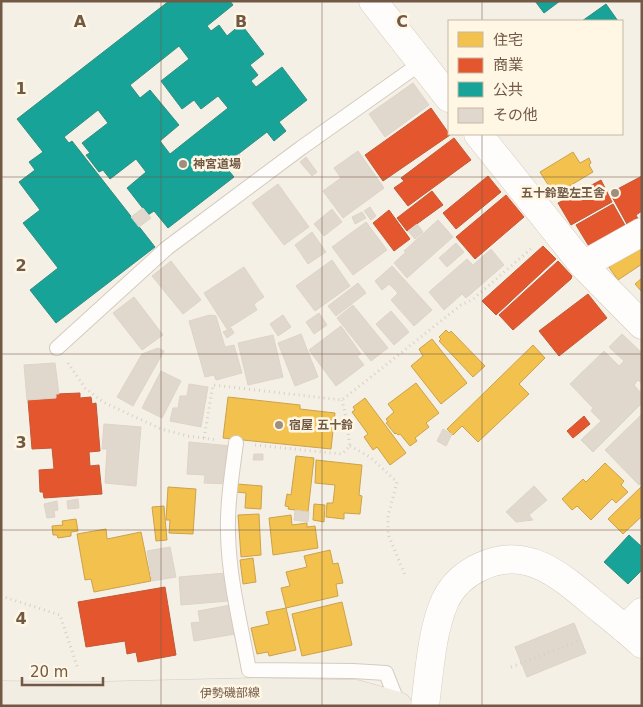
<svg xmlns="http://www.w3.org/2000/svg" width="643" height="707" font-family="'DejaVu Sans','Noto Sans JP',sans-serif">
<rect width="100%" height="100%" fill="#f5f0e5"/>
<g fill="#f2c14e" stroke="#cca24c">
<polygon points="573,152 580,163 589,158 591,163 589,165 593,172 561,191 558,187 552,191 540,172"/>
<polygon points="642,244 642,264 618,280 608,266"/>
<polygon points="642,278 642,292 635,284"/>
<polygon points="446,330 449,333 451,331 485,366 473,377 439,341 441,339 439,337"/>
<polygon points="432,339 467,383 441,404 411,366 423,356 419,349"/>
<polygon points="533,345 545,358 519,384 529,394 478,442 462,426 453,435 447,429"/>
<polygon points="416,383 439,413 426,423 429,427 415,438 417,441 410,446 400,434 398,435 396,433 395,434 386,423 388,422 386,419 394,412 388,404"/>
<polygon points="228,397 300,405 300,409 335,413 331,449 223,438"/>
<polygon points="365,398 406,453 390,465 377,447 373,450 364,437 368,434 352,412 355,410 353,407"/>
<polygon points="296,456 314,458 308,512 288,509 289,507 285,506 287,494 291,495"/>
<polygon points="316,460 362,465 359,495 362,496 360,514 344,513 344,519 326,517 327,503 333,503 335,485 315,483"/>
<polygon points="605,463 624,481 621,485 628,492 616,503 612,499 591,520 577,506 572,510 562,499 583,479 586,482"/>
<polygon points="237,484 262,486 261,509 245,508 246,493 236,492"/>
<polygon points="642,486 642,516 623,534 608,519"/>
<polygon points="168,487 196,489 193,534 169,533 170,520 166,520"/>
<polygon points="314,504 325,505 324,522 313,520"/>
<polygon points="164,506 167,540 156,541 152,507"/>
<polygon points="259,514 261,555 241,557 238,515"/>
<polygon points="291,515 292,525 307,523 307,527 315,526 318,548 273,555 269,518"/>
<polygon points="76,519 78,531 71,532 71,536 58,538 57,535 53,535 52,526 63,525 62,521"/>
<polygon points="106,529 107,539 141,532 151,581 94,592 91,579 85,580 77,534"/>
<polygon points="330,550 333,564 338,563 343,583 336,584 338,596 286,608 281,588 290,586 286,572 307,567 304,556"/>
<polygon points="253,558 256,582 243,584 240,560"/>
<polygon points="342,602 352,645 302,656 292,614"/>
<polygon points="286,608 296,650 269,656 268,652 257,654 251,628 269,624 266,612"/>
</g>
<g fill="#e4572e" stroke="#c25835">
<polygon points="431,108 450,135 383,181 365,155"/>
<polygon points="454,138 471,160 408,206 394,188 404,181 401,178"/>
<polygon points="488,176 501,192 456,229 443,213"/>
<polygon points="642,176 642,211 636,215 639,221 628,226 610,193"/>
<polygon points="601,180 612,202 571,225 558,203"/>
<polygon points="432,191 443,205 407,231 397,218"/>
<polygon points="506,195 524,217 475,259 456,237"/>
<polygon points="613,204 626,227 590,248 576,225"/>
<polygon points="389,210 410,239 394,251 373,223"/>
<polygon points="543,246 556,259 496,315 482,301"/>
<polygon points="558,261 572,276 571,279 513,330 499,315"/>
<polygon points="588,294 607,318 559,356 539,331"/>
<polygon points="80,393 80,398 91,397 92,404 96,403 100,451 89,452 90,466 99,465 102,494 44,498 43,492 40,492 39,470 54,469 52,448 32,449 28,400 56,398 56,394"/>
<polygon points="584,416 590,424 573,438 567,431"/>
<polygon points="165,587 176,655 138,662 136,652 127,654 125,641 86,647 78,602"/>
</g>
<g fill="#17a398" stroke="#328d7f" fill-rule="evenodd">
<path d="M 169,1 L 230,1 L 233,5 L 207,26 L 211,31 L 219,25 L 227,36 L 241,24 L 264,54 L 250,65 L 258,75 L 251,81 L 256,87 L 282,67 L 307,100 L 279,122 L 286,131 L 274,141 L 267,132 L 224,165 L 234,177 L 168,228 L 154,211 L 148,215 L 127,188 L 146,172 L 136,159 L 110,179 L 103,170 L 99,172 L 86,155 L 90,153 L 82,143 L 108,123 L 98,110 L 64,137 L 69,143 L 72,141 L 155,247 L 56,323 L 30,290 L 58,268 L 23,223 L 40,210 L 19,182 L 35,170 L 29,162 L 43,152 L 17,119 ZM 179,46 L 189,59 L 161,81 L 182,109 L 194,100 L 201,109 L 218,96 L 228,108 L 170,154 L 160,141 L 179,125 L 150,90 L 140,98 L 130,85 Z"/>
<polygon points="535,1 560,1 544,13"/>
<polygon points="606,4 618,21 582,21"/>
<polygon points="629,535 642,547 642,570 628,584 604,562"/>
</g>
<g fill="#e1d8cd" stroke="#ded3c7">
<polygon points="413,83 429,105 385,137 369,114"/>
<polygon points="358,151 384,188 343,218 323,191 341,178 334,168"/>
<polygon points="239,154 243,160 236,166 231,160"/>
<polygon points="306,157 317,172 312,176 300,162"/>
<polygon points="278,184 309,227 284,245 252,203"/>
<polygon points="370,207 376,216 371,220 364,211"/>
<polygon points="143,208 151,218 139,227 131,217"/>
<polygon points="332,209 342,222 324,236 314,224"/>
<polygon points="362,212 366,218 355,224 352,217"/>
<polygon points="438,220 453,237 407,278 394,263 406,252 404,251"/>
<polygon points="366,222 387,250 353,275 332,247"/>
<polygon points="417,224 423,232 415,239 408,231"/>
<polygon points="312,232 326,252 308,264 295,245"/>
<polygon points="456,243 464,252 447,267 439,258"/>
<polygon points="491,249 504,265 466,298 462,294 444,310 429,292 467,259 473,265"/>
<polygon points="332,260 350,286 315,311 296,286"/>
<polygon points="171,261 201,300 183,314 152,276"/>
<polygon points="392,266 432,310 414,326 391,300 398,293 389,284 382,290 375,281"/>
<polygon points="244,267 264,297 254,304 257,310 227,329 204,293"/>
<polygon points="358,283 366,293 336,316 328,306"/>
<polygon points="134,297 163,335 142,350 113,313"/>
<polygon points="353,305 388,348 371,361 337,318"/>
<polygon points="391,311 409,332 394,345 376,324"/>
<polygon points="319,313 327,325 314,334 306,322"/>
<polygon points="210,315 216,316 225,347 234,345 242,373 216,380 214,375 205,377 189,321"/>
<polygon points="283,315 291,327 278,336 270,324"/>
<polygon points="341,326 361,354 357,356 364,365 336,386 309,350"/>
<polygon points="231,328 234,333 227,338 223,332"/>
<polygon points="301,334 318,377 295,386 278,343"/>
<polygon points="622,334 642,353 642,384 638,380 634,385 640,392 642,391 642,403 593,452 581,440 601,421 591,411 593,408 570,384 604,351 619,366 624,361 609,347"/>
<polygon points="273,335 283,377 248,385 238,343"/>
<polygon points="158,348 164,351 133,406 117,397 142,354"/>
<polygon points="55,363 59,394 56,394 56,398 27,400 24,365"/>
<polygon points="161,371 181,381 162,418 142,408"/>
<polygon points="189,384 208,387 201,427 170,421 173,408 178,408 180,396 187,396"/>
<polygon points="641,415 642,482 639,485 605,450"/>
<polygon points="104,424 141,427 136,486 105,483 107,449 102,449"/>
<polygon points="443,429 452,434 446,446 437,441"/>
<polygon points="189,442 231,446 228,484 204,483 205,475 187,474"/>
<polygon points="254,454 263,454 263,460 253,460"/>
<polygon points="534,486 547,500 529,515 533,520 516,522 506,512"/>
<polygon points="78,499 79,508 68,509 67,501"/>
<polygon points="57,501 58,510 54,511 55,517 47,518 44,504"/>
<polygon points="295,510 309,512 308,522 294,520"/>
<polygon points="170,547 176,577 152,581 147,551"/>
<polygon points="226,573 228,601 181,605 179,577"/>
<polygon points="231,605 235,634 194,641 191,623 200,622 198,611"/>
<polygon points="574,623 586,653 527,677 515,647"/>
</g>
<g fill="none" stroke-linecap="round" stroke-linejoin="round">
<g stroke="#d4cbc0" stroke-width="16">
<g id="lane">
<polyline points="57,348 167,248 301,148 421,63"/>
<path d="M 236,443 C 232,473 227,504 228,534 C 229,580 241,626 249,670 L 353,671 L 386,673 L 399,706"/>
</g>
</g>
<g stroke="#d4cbc0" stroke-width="29">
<g id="street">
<polyline points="373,1 449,98"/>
<polyline points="478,134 583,265 642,325"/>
<polyline points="583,265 642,232"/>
</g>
</g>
<g stroke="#d5ccc2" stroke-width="29">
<g id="secondary">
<polyline points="625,629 642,612"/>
<path d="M 425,706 C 429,674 432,629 445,601 C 452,586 465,574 480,567 C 525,545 559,574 592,602 C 609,616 626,629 642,644"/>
</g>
</g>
<g stroke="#d4cbc3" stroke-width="29">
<polyline id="primary" points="1,695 87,696 255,692 356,694 398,706"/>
</g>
<g stroke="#d7cfc8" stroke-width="3" stroke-dasharray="1 4" stroke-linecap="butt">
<polyline points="68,363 85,388 103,402 161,429 188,436 217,440"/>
<polyline points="204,438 213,385 342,400 461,305 472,300 533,247"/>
<polyline points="255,445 342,454 350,446 346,418 342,400"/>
<polyline points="350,446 370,457 397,482 388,516 388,534 405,575"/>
<polyline points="1,596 60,615 78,669"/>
<polyline points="511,667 578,641"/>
</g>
<use href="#lane" stroke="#fefdfb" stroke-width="14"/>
<use href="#street" stroke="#fefdfb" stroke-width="28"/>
<use href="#secondary" stroke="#fefdfb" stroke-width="28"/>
<use href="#primary" stroke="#f1ede2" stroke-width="28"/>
</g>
<path fill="none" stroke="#725946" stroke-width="1" stroke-opacity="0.55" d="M 161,1 L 161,706M 322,1 L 322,706M 482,1 L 482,21M 482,134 L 482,706M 1,177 L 642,177M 1,354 L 642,354M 1,530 L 642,530"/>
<g fill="#a08e7e" stroke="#fff6e4" stroke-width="2">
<circle cx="183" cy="164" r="5"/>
<circle cx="615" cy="193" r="5"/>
<circle cx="279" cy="425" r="5"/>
</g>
<g text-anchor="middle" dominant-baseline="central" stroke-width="5" stroke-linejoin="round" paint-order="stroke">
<g font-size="12" font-weight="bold" fill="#725946" stroke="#fff6e4" text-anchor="start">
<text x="193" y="164">神宮道場</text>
<text x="605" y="193" text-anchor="end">五十鈴塾左王舎</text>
<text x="289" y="425">宿屋 五十鈴</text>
</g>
<g font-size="12" fill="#725946" stroke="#fff6e4">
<text transform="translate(230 693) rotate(-1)">伊勢磯部線</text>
</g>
</g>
<g font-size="16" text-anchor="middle" font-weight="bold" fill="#725946" stroke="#fff6e4" stroke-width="5" stroke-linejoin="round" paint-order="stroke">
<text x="80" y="27">A</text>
<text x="241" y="27">B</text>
<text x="402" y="27">C</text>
<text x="21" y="94">1</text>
<text x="21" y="271">2</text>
<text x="21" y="448">3</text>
<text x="21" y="624">4</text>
</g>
<rect width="643" height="707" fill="none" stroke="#725946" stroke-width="5"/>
<rect x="448" y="20" width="175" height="115" fill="#fff6e4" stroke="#c7b7a5"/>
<rect x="458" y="32" width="25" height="15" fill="#f2c14e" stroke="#c7b7a5"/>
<text x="493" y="45" font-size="15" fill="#725946">住宅</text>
<rect x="458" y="58" width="25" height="15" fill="#e4572e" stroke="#c7b7a5"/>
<text x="493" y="70" font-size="15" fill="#725946">商業</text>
<rect x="458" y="82" width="25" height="15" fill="#17a398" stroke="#c7b7a5"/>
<text x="493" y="95" font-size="15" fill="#725946">公共</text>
<rect x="458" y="108" width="25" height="15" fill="#e1d8cd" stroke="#c7b7a5"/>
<text x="493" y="120" font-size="15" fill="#725946">その他</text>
<path d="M22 677v8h81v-8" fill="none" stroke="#725946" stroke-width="2.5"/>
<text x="30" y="677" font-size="15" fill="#725946" stroke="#fff6e4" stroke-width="4" paint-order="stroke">20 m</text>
</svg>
